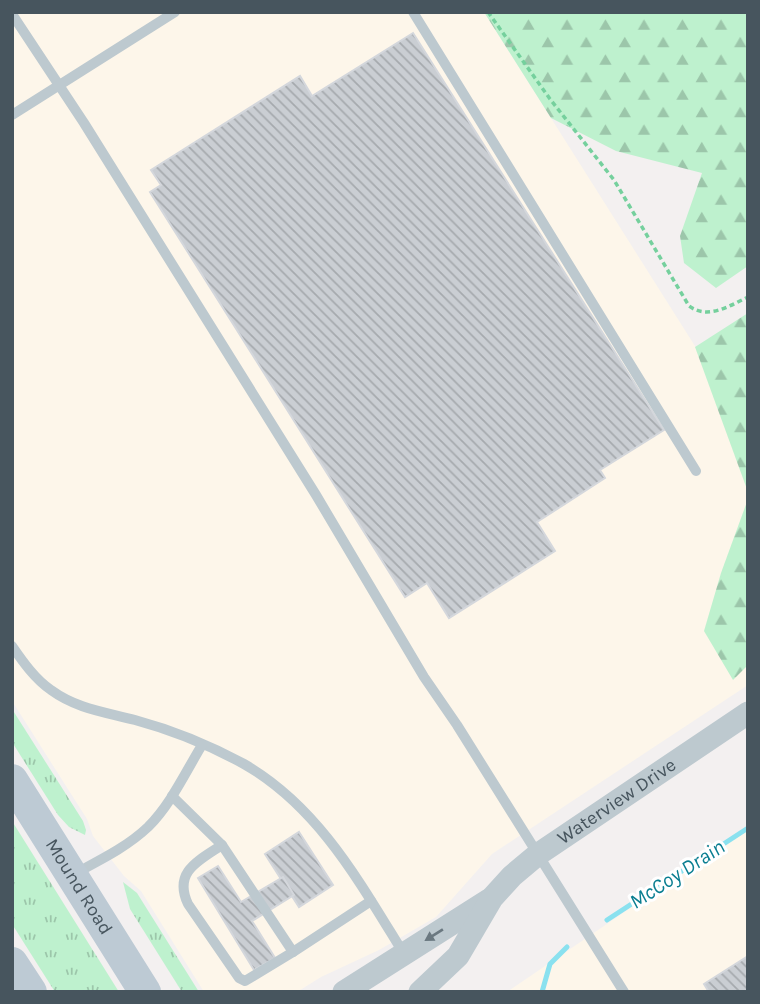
<svg xmlns="http://www.w3.org/2000/svg" width="760" height="1004" font-family="Karla,sans-serif">
<defs>
<pattern id="grass-tufts" width="24" height="20" patternUnits="userSpaceOnUse" patternTransform="scale(1.75)"><rect width="24" height="20" fill="#bef1ce"/><path d="M3 7l-1-3M5 7V3M7 7l1-3M15 17l-1-3M17 17v-4M19 17l1-3" fill="none" stroke="#9cc6aa"/></pattern>
<pattern id="forest-firs" width="22" height="20" patternUnits="userSpaceOnUse" patternTransform="scale(1.75)"><rect width="22" height="20" fill="#bef1ce"/><path d="M5 1l3.5 6h-7zM16 11l3.5 6h-7z" fill="#9cc6aa"/></pattern>
<pattern id="building-back-hatch" width="6" height="6" patternUnits="userSpaceOnUse" patternTransform="scale(1.75)"><rect width="6" height="6" fill="#caced3"/><path d="M-1 5l2 2M0 0l6 6M5-1l2 2" fill="none" stroke="#a6aaae"/></pattern>
</defs>
<rect width="100%" height="100%" fill="#f3f0f0"/>
<g fill="#fdf6ea">
<polygon points="12,12 484,12 748,430 748,685 492,854 436,917 379,950 321,977 297,992 204,992 141,891 124,876 93,836 87,819 12,701"/>
<polygon points="748,828 748,992 507,992"/>
</g>
<g fill="url(#grass-tufts)">
<polygon points="12,709 83,821 86,830 85,835 69,827 58,815 12,742"/>
<polygon points="12,821 119,992 55,992 12,924"/>
<polygon points="123,882 137,893 199,992 182,992 130,909"/>
</g>
<g fill="url(#forest-firs)">
<polygon points="484,12 748,12 748,266 716,288 684,263 680,236 702,173 616,151 551,118"/>
<polygon points="748,313 748,492 695,347"/>
<polygon points="748,499 748,665 733,680 704,631 721,573"/>
</g>
<g fill="none" stroke-linecap="round" stroke-linejoin="round">
<g stroke="#8ae1ef" stroke-width="5">
<polyline points="607,920 748,828"/>
<polyline points="542,992 550,964 567,947"/>
</g>
</g>
<g fill="url(#building-back-hatch)" stroke="#d4d7dc" stroke-width="2">
<polygon points="413,33 664,430 600,470 605,478 537,522 555,551 449,618 427,583 405,597 150,192 161,185 151,170 300,76 312,96"/>
<polygon points="299,832 333,885 299,907 265,854"/>
<polygon points="218,866 241,902 283,877 294,895 252,921 275,958 254,970 198,878"/>
<polygon points="748,956 748,992 709,992 704,984"/>
</g>
<g fill="none" stroke-linecap="round" stroke-linejoin="round">
<path stroke="#75d09d" stroke-width="3.5" stroke-dasharray="5 3.5" stroke-linecap="butt" d="M 488,12 L 550,99 L 614,180 L 689,306 C 708,320 729,306 748,297"/>
<g stroke="#bdc9cf" stroke-width="10">
<polyline points="413,12 696,471"/>
<polyline points="12,14 84,123 316,495 424,677 457,725 624,992"/>
<polyline points="12,115 175,12"/>
<path d="M 12,646 C 23,662 35,679 51,690 C 77,709 105,712 135,720 C 172,730 211,746 244,764 C 319,807 360,883 404,954"/>
<path d="M 172,796 L 222,845 C 198,861 173,872 188,904 L 239,978 L 245,981 L 293,952 L 371,901"/>
<polyline points="222,845 293,952"/>
<path d="M 74,874 C 100,860 127,847 148,827 C 171,804 185,773 202,745"/>
</g>
<g stroke="#bdc9cf" stroke-width="23">
<polyline points="344,992 489,900"/>
<path id="s1" d="M 420,992 L 458,956 L 492,898 L 512,876 L 537,855 L 748,713"/>
</g>
<g stroke="#bdcad4" stroke-width="32">
<path id="s2" d="M 12,780 L 145,992"/>
<polyline points="12,963 31,992"/>
</g>
</g>
<defs><path id="oneway-solid" d="M-6-.8H1V-3.2L6.5 0L1 3.2V.8H-6Z" transform="scale(1.75)"/></defs>
<use fill="#6a7880" href="#oneway-solid" transform="translate(434 935) rotate(148)"/>
<g text-anchor="middle" dominant-baseline="central" stroke-width="6" stroke-linejoin="round" paint-order="stroke">
<g font-size="19" fill="#47555e" stroke="#fff">
<text stroke="none"><textPath href="#s1" startOffset="278">Waterview Drive</textPath></text>
<text stroke="none"><textPath href="#s2" startOffset="126">Mound Road</textPath></text>
</g>
<g font-size="21" font-style="italic" fill="#0a7e91" stroke="#fff">
<text transform="translate(677 874) rotate(-33)">McCoy Drain</text>
</g>
</g>
<rect width="760" height="1004" fill="none" stroke="#47555e" stroke-width="28"/>
</svg>
